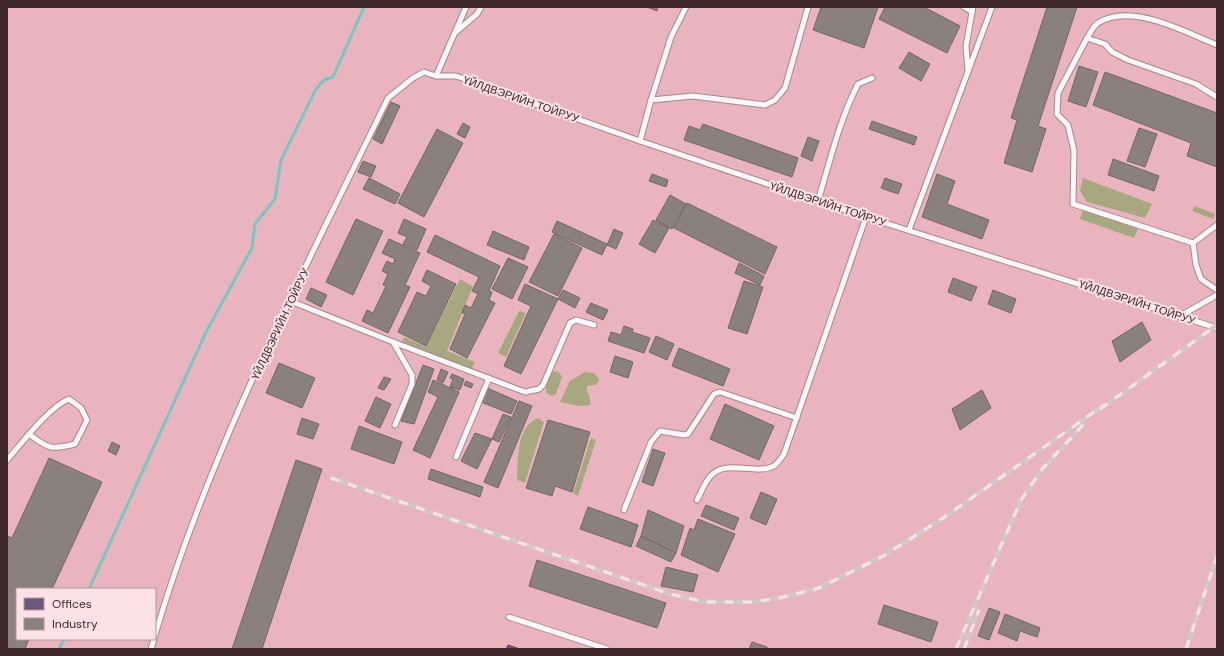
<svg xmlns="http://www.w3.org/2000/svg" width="1224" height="656" font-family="'DM Sans',sans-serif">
<rect width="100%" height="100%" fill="#e6c3c9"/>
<path fill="#eab4be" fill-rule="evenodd" d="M 7,7 L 1217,7 L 1217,649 L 7,649 ZM 17,589 L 155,589 L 155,639 L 17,639 Z"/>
<g fill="#a7a880">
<polygon points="1083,178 1152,204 1145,218 1087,202 1080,191"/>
<polygon points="1195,206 1215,214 1213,219 1192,211"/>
<polygon points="1083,210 1138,229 1134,238 1080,219"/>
<polygon points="460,279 473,286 447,351 475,362 471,370 402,343 404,337 426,347"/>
<polygon points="519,311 526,313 506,357 498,353"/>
<polygon points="552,371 559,372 562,377 556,394 552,396 546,393 547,375"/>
<polygon points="585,372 593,373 598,377 599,381 595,385 587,386 587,392 590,397 590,405 578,406 560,402 570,381"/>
<path d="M 538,418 L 544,422 L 525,483 L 517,480 C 518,460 516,427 538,418 Z"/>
<polygon points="591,438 596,440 578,496 573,493"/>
</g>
<polygon fill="#6d597a" stroke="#5f4a62" points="508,645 520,649 506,649"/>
<g fill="#8a817c" stroke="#736664">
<polygon points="647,7 658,7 657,11"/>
<polygon points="821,7 878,7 864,48 813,30"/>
<polygon points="885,7 924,7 960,26 947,53 879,19"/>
<polygon points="1047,7 1077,7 1038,126 1046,129 1032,172 1004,163 1017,120 1011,118"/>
<polygon points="909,52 930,64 921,81 899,68"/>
<polygon points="1079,66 1098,72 1086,107 1068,101"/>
<polygon points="1105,72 1217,113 1217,167 1187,156 1191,143 1093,105"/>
<polygon points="391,102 400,106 382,144 373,139"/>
<polygon points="872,121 917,137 914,145 869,129"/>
<polygon points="463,123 470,127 465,138 457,134"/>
<polygon points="703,124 798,158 792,177 684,140 689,126 700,130"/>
<polygon points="1139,128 1157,134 1145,167 1127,161"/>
<polygon points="437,129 463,143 424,217 398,203"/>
<polygon points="808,137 819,141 812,161 801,156"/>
<polygon points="1113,159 1159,176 1154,191 1108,175"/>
<polygon points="363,161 376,166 371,177 358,172"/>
<polygon points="652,174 668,180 666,187 649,181"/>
<polygon points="937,174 955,181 947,204 989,220 982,239 922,217"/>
<polygon points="369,178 400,194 395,204 363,189"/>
<polygon points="885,178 902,184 898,194 881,188"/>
<polygon points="670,195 686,204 672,229 656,220"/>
<polygon points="687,203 777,247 765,274 674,228"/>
<polygon points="356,219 383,231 353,295 326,282"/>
<polygon points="404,219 426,229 417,250 403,244 407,237 398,233"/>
<polygon points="653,220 669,228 655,253 639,244"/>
<polygon points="557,221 607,244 602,255 552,232"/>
<polygon points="614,229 623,233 616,249 607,245"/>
<polygon points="493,231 529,247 524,260 487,245"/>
<polygon points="554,234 582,248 558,296 529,282"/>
<polygon points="435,235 500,266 489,291 492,292 489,300 495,303 467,358 450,349 465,314 462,313 465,305 471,308 478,294 472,291 479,277 427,252"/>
<polygon points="389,239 420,253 405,285 410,287 388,333 362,321 367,310 373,313 386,286 383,285 388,274 382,271 387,261 393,264 395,259 382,253"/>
<polygon points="508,258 528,267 512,299 492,289"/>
<polygon points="739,263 764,276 760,285 735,273"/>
<polygon points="427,270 456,284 426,346 398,332 417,292 426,296 431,286 422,281"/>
<polygon points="953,278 977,287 971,301 948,292"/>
<polygon points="744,281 763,287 747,334 728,328"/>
<polygon points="525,284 558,299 521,374 504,366 531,306 518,300"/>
<polygon points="311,288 327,295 321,307 306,299"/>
<polygon points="563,290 580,298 575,308 558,299"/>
<polygon points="993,290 1016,299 1011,313 988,304"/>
<polygon points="591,303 608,310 603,320 586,312"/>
<polygon points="1142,322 1151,340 1120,362 1112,341"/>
<polygon points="624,326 633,329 632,332 650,338 644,353 608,341 611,332 621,335"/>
<polygon points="656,336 674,344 667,360 649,352"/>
<polygon points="679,348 730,369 723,386 672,366"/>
<polygon points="615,356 633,362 628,378 610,372"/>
<polygon points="279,363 315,378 302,408 266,393"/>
<polygon points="423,365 434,369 414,424 401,421"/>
<polygon points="441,369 448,372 443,383 437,380"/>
<polygon points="452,374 464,379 460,390 450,387 453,379 450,378"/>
<polygon points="384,377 391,379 384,390 378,388"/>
<polygon points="433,380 459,392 430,458 413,450 438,397 428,392"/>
<polygon points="466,381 473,384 471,388 464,385"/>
<polygon points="487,388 517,401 511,414 481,402"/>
<polygon points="982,390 991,408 960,430 952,409"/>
<polygon points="376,397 391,404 380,428 365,421"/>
<polygon points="519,401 532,406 498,488 484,482"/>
<polygon points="725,404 774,426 759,460 710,439"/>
<polygon points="503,414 511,417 499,442 492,439"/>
<polygon points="302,418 319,424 313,439 297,434"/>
<polygon points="548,420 590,432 572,492 555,486 552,496 526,488"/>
<polygon points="359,426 402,442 394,464 351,449"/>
<polygon points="475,433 492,439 477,469 461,461"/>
<polygon points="112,442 120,446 116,455 108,451"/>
<polygon points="653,449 665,453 653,486 642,482"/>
<polygon points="49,458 102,482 52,589 17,589 17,639 29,639 25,649 10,649 7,648 7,536 12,538"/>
<polygon points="296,460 322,469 262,649 232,649"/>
<polygon points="431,469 483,487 480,497 428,479"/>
<polygon points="761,492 777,499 766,525 750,518"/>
<polygon points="706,505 739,518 734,530 701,516"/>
<polygon points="588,507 638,525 631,547 580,529"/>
<polygon points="648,510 684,526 676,553 641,536"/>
<polygon points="698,519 735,534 718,572 681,555 690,528 694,530"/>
<polygon points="641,536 676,553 671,562 636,546"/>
<polygon points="537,560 666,603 657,628 529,586"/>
<polygon points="666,567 698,575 693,592 661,586"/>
<polygon points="884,605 938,622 931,642 878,624"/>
<polygon points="989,608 1000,612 989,640 978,636"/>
<polygon points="1005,614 1040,628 1037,637 1020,631 1017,641 998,633"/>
<polygon points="752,642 767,647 767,649 749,649"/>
</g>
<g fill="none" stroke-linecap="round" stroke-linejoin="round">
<g stroke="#79c6c1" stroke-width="3">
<polyline points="89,589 206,332 252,248 255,224 275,199 281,160 316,89 324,80 333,77 364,7"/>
<polyline points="59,649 64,639"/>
</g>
<g stroke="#a2888d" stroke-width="7">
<g id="lane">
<polyline points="964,7 972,12"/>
<polyline points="457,31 477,14 481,7"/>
<path d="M 1087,38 C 1090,34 1093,26 1098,23 C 1131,2 1185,32 1217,45"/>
<polyline points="968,71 966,46 973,7"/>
<polyline points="436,76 466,7"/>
<polyline points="651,100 671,37 686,7"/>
<polyline points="640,141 651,100 693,96 765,105 775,100 785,88 808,7"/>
<path d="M 818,201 C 830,161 839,121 858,84 L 872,78"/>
<polyline points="909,230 992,7"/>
<polyline points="1193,243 1073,204 1074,151 1068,125 1057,114 1058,93 1087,38 1105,44 1112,52 1128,60 1196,84 1217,97"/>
<polyline points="1193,243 1196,265 1201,279 1217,290"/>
<polyline points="1193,243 1217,225"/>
<polyline points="290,301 393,342 525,392 539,389 543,385 570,323 576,320 594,325"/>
<polyline points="1180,316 1217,295"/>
<polyline points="393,342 412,375 412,384 395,425"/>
<polyline points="456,457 489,378"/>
<path d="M 7,460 C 22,443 49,407 69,399 L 81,408 L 87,420 L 75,444 C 51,450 49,449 30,435"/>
<path d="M 697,500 C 701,493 704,484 709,478 C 724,457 755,476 774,466 C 778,463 781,458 784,454 L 866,217"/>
<polyline points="624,510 651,442 660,431 684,435 688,434 714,394 720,392 797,418"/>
<polyline points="509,617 607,649"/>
<path d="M 155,635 C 210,448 303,273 388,98 L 413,78 L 424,72 L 436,76 L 456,76 L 640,141 L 866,217 L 1217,328"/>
<polyline points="151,649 154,639"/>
</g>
</g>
<use href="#lane" stroke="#fbf6f7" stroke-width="5"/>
<g stroke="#d2c8ca" stroke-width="4.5">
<g id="rail">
<polyline points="1100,409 1217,325"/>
<polyline points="331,478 670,594 705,602 754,602 784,597 819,588 885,555 946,516 1104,405"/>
<polyline points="956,649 1021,500 1043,468 1083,425"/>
<polyline points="964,649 979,610"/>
<polyline points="1186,649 1217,556"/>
</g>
</g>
<use href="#rail" stroke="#fce2e6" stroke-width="3" stroke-dasharray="9" stroke-linecap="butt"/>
</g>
<g text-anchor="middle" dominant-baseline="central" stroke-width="4" stroke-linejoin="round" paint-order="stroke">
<g font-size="11" fill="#3e262b" stroke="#fce2e6">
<text transform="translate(521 99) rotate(19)">ҮЙЛДВЭРИЙН ТОЙРУУ</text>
<text transform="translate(828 204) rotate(18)">ҮЙЛДВЭРИЙН ТОЙРУУ</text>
<text transform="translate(1137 302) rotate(18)">ҮЙЛДВЭРИЙН ТОЙРУУ</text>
<text transform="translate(280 324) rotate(-65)">ҮЙЛДВЭРИЙН ТОЙРУУ</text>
</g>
</g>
<rect width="1224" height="656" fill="none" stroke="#3e262b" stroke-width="16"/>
<rect x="16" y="588" width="140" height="52" fill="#fce2e6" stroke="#b0979b"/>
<rect x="24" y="598" width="20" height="12" fill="#6d597a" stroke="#b0979b"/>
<text x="52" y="608" font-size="12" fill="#3e262b">Offices</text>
<rect x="24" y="618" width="20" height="12" fill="#8a817c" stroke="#b0979b"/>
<text x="52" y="628" font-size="12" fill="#3e262b">Industry</text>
</svg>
